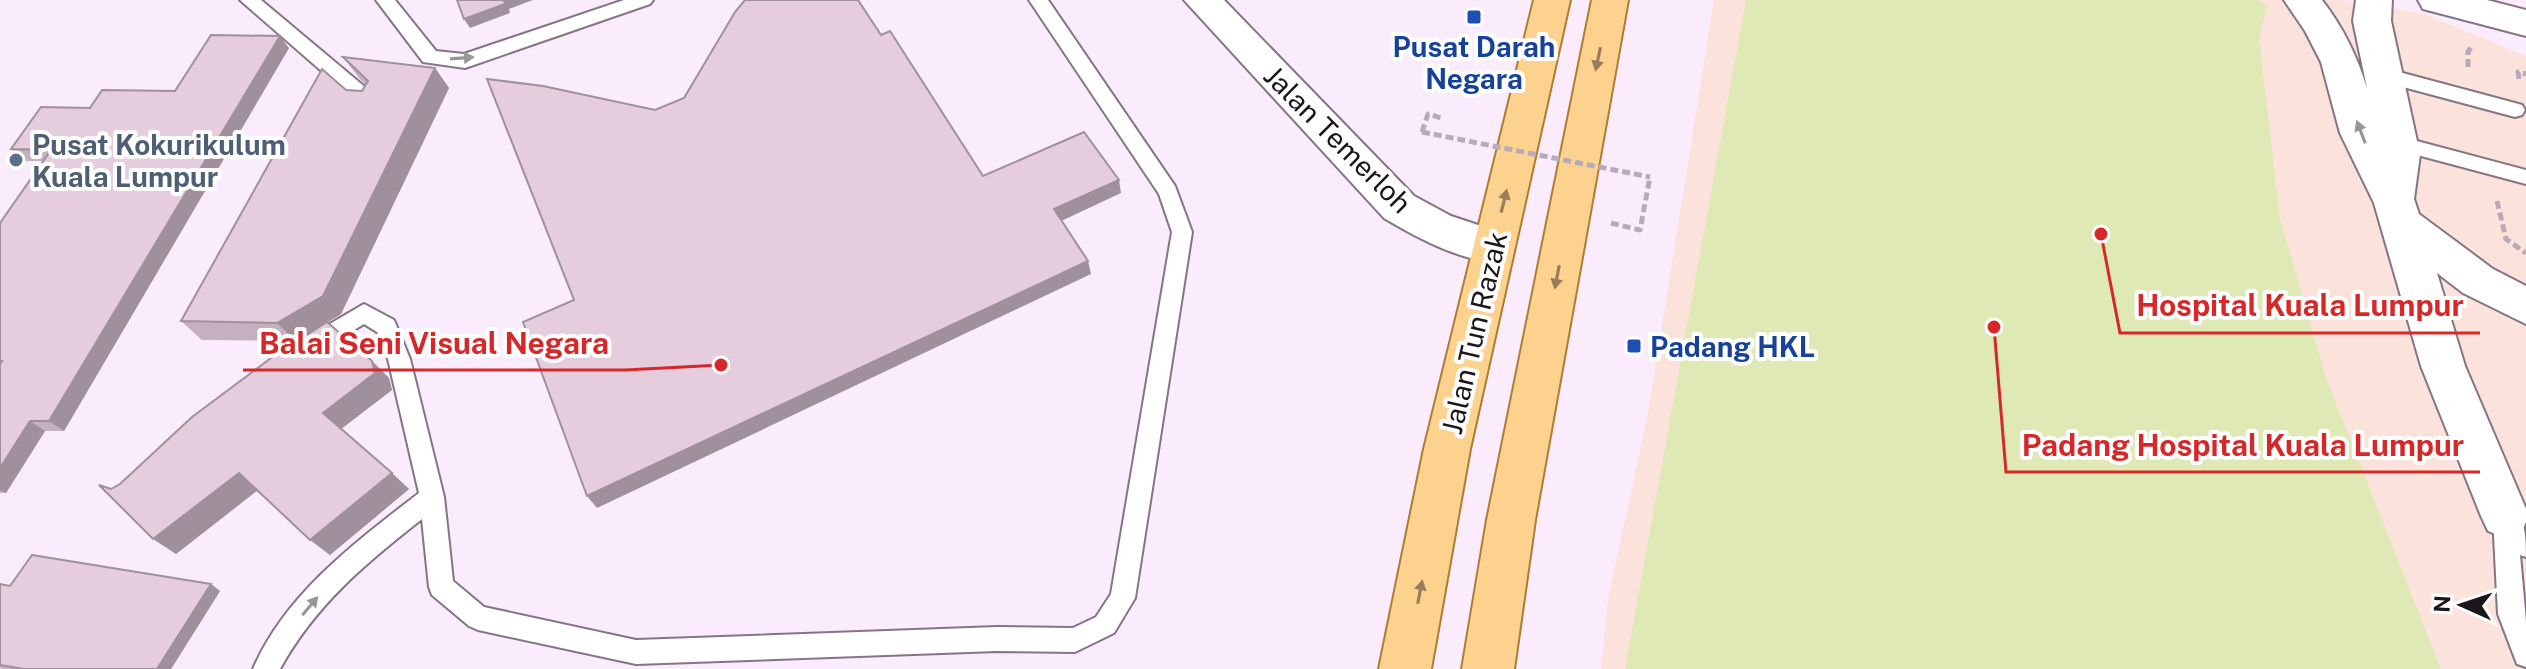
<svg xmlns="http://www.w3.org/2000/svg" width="2526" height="669" font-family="'Public Sans',sans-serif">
<rect width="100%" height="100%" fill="#fbecfd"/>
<polygon fill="#fbe2da" points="1714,0 2344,0 2424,14 2526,56 2526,669 1601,669 1608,599 1648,413"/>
<polygon fill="#dee9b5" points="1746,0 2256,0 2267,6 2259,39 2280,219 2327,381 2441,669 1625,669"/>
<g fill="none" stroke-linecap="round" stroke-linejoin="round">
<g stroke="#857486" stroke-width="4">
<g id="service">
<polygon points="240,0 261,0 378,98 381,103 378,108 364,108"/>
<polygon points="376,0 395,0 436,51 464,54 624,0 653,0 650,4 465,68 423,62"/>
<path d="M 1029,0 L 1048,0 L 1175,186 L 1192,232 L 1135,598 L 1114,633 L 1075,652 L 997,651 L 636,664 L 478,630 L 469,626 L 432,595 L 429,587 L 422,519 C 366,563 315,605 280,669 L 253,669 C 286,593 356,542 419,493 L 388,359 L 377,332 L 364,324 L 312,355 L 304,353 L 301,346 L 304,339 L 364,304 L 394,320 L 410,359 L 444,497 L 453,581 L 484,607 L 636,640 L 997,627 L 1073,628 L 1096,617 L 1111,594 L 1172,232 L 1159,194 Z"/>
<polygon points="2384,68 2515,103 2522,105 2525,110 2522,115 2515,117 2377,80 2374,75 2377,70"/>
<polygon points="2398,136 2526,170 2526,184 2391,148 2388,143 2391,138"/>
<path d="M 2505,505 C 2526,514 2526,536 2526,557 L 2520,555 L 2526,621 L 2526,667 L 2517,664 L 2498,614 L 2493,516 L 2497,508 Z"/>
</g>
</g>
<g stroke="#857486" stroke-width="4">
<path id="minor" d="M 2284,0 L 2322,0 C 2343,27 2357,56 2367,88 L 2353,21 L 2356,0 L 2392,0 L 2391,21 L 2420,155 L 2414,199 L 2419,214 L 2493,269 L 2526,286 L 2526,324 L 2463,293 L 2437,273 L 2465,366 L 2526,509 L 2526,522 L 2522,531 L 2505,538 L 2488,531 L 2481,516 L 2421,366 L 2374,203 L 2340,133 L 2321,62 L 2305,31 Z"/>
</g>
<g stroke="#857486" stroke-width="4">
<g id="tertiary">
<path d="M 1184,0 L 1224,0 L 1414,196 L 1451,216 L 1508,235 L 1514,247 L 1508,259 C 1475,270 1414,236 1384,218 Z"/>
<polygon points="2418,0 2487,0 2526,10 2526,36 2423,9"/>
</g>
</g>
<g stroke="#ad7c35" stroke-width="4">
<g id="primary">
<polygon points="1534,0 1570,0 1470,449 1431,669 1379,669 1424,449"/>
<polygon points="1592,0 1628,0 1535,520 1514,669 1462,669 1487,520"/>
</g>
</g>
<g stroke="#b8abb9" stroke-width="5" stroke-dasharray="8 4" stroke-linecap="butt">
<polyline points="2468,67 2468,52 2472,46"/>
<polyline points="2519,79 2518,72 2526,74"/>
<polyline points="1422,132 1428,114 1441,118"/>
<polyline points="2497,201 2506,239 2526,253"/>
<polyline points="1611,223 1640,230 1650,177"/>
</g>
<use href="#service" fill="#fff" fill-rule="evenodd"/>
<use href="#minor" fill="#fff" fill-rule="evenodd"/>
<use href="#tertiary" fill="#fff" fill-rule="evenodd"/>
<use href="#primary" fill="#fdd28e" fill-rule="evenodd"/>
<polyline stroke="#b8abb9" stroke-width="5" stroke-dasharray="8 4" stroke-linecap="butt" points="1422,132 1650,177"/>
</g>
<g fill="#c5b0be">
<polygon points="289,48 64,431 45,431 6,493 0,493 0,223 43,161 25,161 11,149 90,108 175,91"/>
<polygon points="343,57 435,68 449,88 341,314 327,323 372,361 389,378 392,390 341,429 409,489 330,555 257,491 176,554 111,489 120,484 324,325 296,341 202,340 181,321 362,91 366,85 359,78"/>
<polygon points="0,584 10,586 220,591 171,669 3,669 0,668"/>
</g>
<g fill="#a0909b">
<polygon points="504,0 533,0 509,9 510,13 470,28 464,19"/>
<polygon points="280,36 289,48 64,431 49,421"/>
<polygon points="435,68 449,88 341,314 296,341 277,323"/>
<polygon points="1119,180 1121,193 1057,223 1054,209"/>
<polygon points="1088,261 1091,274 597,508 587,496"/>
<polygon points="372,361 389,378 392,390 341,429 323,413"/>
<polygon points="30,421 45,431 6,493 0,490 0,468"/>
<polygon points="239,473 259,489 176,554 153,539"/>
<polygon points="392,473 409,489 330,555 310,540"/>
<polygon points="211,584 220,591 171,669 157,669"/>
</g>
<g fill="#e5cddd" stroke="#a0909b" stroke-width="2">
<polygon points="457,0 504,0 505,4 464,19"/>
<polygon points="745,0 858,0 881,35 890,31 983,176 1084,132 1119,180 1054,209 1088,261 587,496 523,322 574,300 487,79 543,86 655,110 684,98 735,12"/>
<polygon points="211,35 280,36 49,421 30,421 0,468 0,364 2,361 0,361 0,223 51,150 11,149 41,107 90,108 102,90 175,91"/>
<polygon points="343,57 435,68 323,296 277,323 181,321 322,69 346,90 362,91 368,81"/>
<polygon points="327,322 372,361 375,373 323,413 392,473 310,540 239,473 153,539 99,485 111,489 120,484 192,417 271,358"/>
<polygon points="32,555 211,584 157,669 24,669 0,665 0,584 10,586"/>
</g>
<defs><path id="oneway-solid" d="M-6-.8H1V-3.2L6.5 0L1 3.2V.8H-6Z" transform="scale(2)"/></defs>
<g fill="#999699">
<use href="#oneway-solid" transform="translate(462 58) rotate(-4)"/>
<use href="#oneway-solid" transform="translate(2361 132) rotate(-111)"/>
<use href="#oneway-solid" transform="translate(310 606) rotate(-50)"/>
</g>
<g fill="#987d5b">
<use href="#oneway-solid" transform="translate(1598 59) rotate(102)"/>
<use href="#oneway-solid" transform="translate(1504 201) rotate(-76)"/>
<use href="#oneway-solid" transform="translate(1557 277) rotate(101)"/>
<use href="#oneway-solid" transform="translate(1420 592) rotate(-79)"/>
</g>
<g fill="#1a4fb4" stroke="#fff" stroke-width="3">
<rect x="1466" y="9" width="16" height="16" rx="4"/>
<rect x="1626" y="338" width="16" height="16" rx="4"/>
</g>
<circle fill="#5c6f8a" stroke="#fff" stroke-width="3" cx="16" cy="160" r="8"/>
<g text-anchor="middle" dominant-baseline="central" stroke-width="8" stroke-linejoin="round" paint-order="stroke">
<g font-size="28" font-weight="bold" fill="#164399" stroke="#fff">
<text x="1474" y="46">Pusat Darah<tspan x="1474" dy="32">Negara</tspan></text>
<text x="1650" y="346" text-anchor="start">Padang HKL</text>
</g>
<g font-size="28" fill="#1c151c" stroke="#fff">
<text transform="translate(1338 139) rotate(45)">Jalan Temerloh</text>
<text transform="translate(1474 333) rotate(-77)">Jalan Tun Razak</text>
</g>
<g font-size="28" font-weight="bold" fill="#4e5e75" stroke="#fff" text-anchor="start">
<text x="32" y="144">Pusat Kokurikulum<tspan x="32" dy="32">Kuala Lumpur</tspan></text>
</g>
</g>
<path fill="none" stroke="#d62828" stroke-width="3" d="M2101 234L2120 333H2480M721 365L625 370H243M1994 327L2006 472H2480"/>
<g fill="#d62828" stroke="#fff" stroke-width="3">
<circle cx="2101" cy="234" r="8"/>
<circle cx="721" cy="365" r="8"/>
<circle cx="1994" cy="327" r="8"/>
</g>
<g font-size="30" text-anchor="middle" font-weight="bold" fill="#d62828" stroke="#fff" stroke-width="8" stroke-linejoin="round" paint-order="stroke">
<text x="2300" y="316">Hospital Kuala Lumpur</text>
<text x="434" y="354">Balai Seni Visual Negara</text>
<text x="2243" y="456">Padang Hospital Kuala Lumpur</text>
</g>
<g transform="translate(2462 605) rotate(273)" stroke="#ffffff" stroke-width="6" paint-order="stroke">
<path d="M0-6L14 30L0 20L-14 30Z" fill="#1c151c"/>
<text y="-12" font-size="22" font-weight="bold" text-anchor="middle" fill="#1c151c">N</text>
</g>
</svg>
